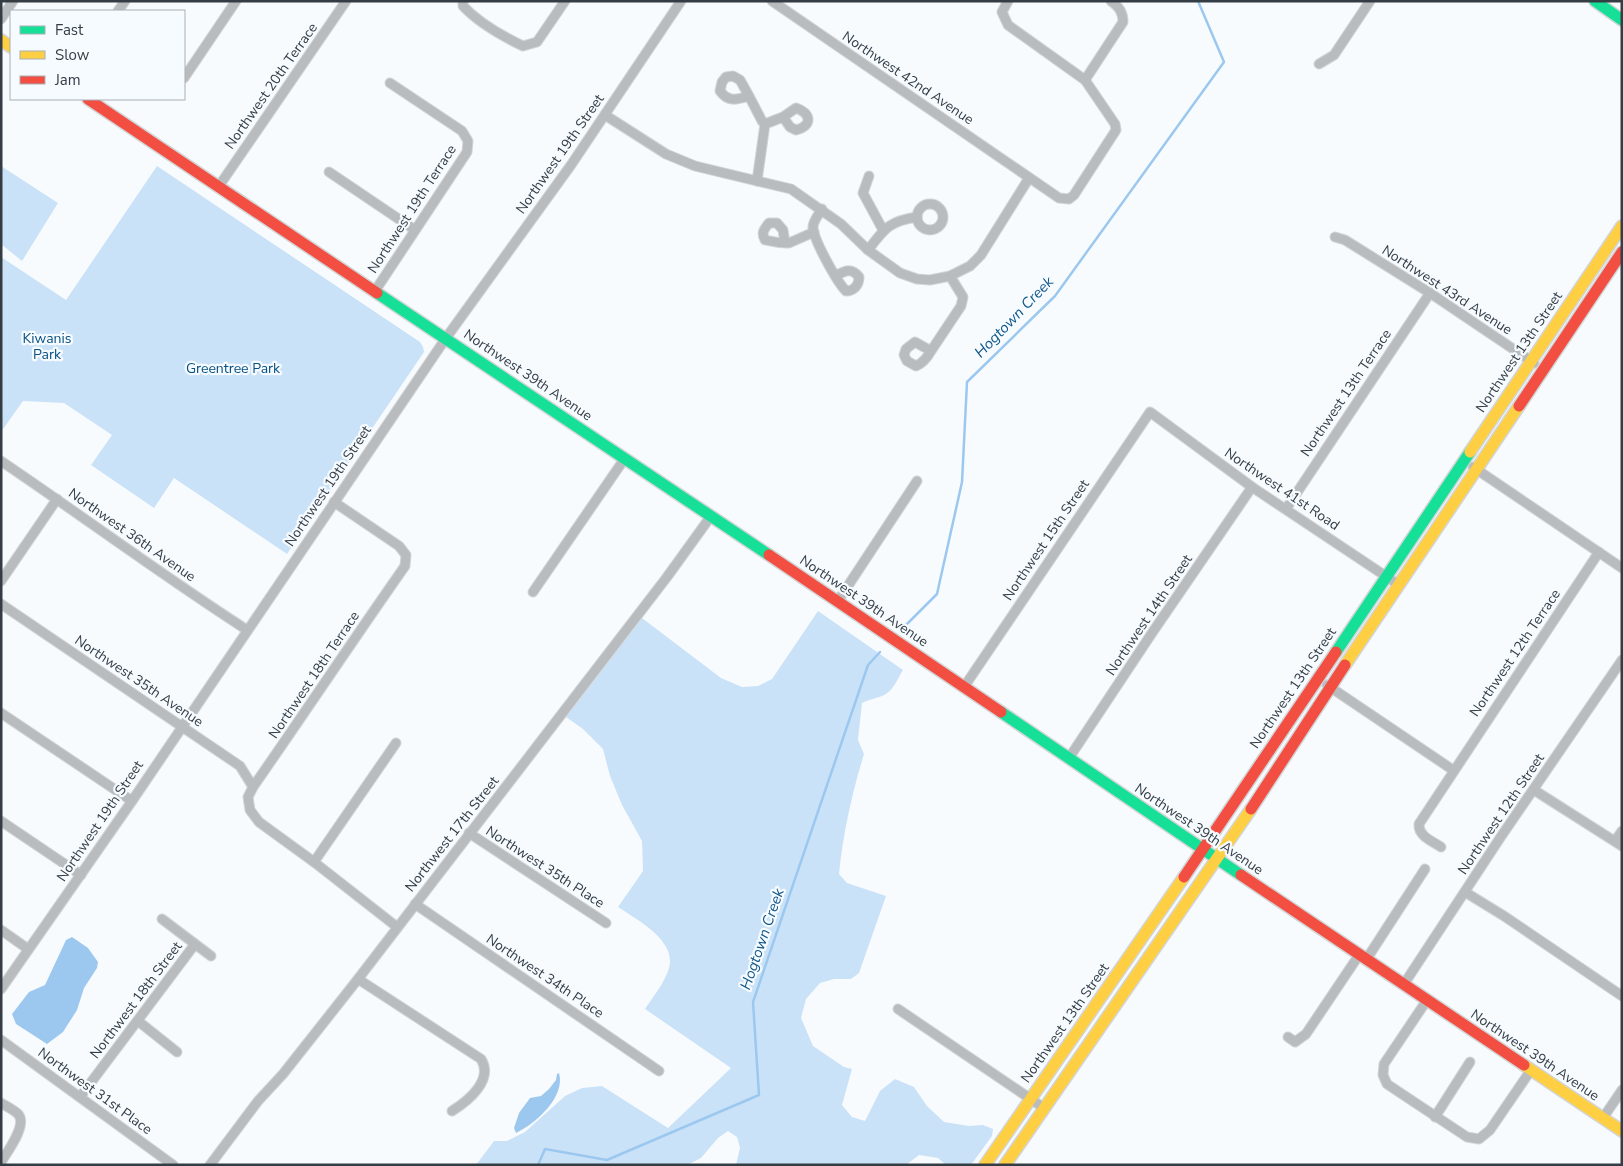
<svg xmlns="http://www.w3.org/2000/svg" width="1623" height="1166" font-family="'Nunito Sans',sans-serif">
<rect width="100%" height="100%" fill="#f8fbfd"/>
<g fill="#cae2f8">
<polygon points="1,166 58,203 22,261 1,244"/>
<polygon points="157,166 420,342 423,347 424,352 287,554 174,478 154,508 91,465 112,435 64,403 23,401 1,432 1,257 66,300"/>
<path d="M 818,611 L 903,670 C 898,678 894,689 886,694 C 880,698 869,699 862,703 L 858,740 L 864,754 C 852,793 843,834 839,874 L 847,883 L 886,896 L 859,973 L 851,979 L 834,979 L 820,983 L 806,999 L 801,1018 L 813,1046 L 844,1067 L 852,1069 L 842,1105 L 852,1117 L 865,1121 L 880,1091 L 895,1079 L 914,1087 L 927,1106 L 944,1122 L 969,1126 L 983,1125 L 993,1129 L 992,1136 L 971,1165 L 946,1165 L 938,1158 L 919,1155 L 906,1165 L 736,1165 L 740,1148 L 737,1137 L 728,1131 L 718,1138 L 701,1158 L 687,1165 L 476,1165 L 494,1141 L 507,1141 L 525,1132 L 565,1096 L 582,1088 L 602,1086 L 668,1128 L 731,1068 L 645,1009 C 653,997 670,976 670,961 C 670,937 636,919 618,907 L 643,871 L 642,841 L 622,805 L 610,776 L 603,749 L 583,729 L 566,717 L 642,618 L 721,678 L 742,687 L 758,686 L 772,679 Z"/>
</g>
<g fill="#9cc8ef">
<polygon points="72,937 88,948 98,962 97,968 84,988 77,1010 63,1032 47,1044 16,1024 12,1014 29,992 45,985 66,940"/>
<path d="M 559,1073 C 566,1097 535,1124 516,1133 L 514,1128 L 519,1113 L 530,1098 L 541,1096 L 549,1089 L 556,1080 L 557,1074 Z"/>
</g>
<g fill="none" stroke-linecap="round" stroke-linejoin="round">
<g stroke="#9cc8ef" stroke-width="2.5">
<polyline points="906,625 937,594 962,482 967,382 1055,296 1224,62 1198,1"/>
<polyline points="538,1165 545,1149 607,1160 759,1095 753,1002 868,665 880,652"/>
</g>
<g stroke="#d2d5d7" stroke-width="11">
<g id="street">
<path d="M 463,1 L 463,6 C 479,23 502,36 523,46 L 537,42 L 565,1"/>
<polyline points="772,1 1059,198 1069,199 1074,195 1116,130 1115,124 1085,80 1008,25 1002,12 1008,1"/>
<polyline points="118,11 125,1"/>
<polyline points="1,19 13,1"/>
<polyline points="1319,64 1334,55 1370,1"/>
<polyline points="184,78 236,1"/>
<path d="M 1085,80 L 1123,22 C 1123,12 1119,7 1111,1"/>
<path d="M 749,96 L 740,80 L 733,76 L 726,77 L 722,82 L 720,91 C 728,102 736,100 749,96 L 762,121 L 765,124 L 783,117 L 790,127 L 796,130 C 813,126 811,113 796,108 L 783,117"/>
<polyline points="605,115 666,154 695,166 791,189 841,224 868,250 900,273 917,279 930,280 950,276 970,266 981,255 1029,178"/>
<polyline points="329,172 415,230"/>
<polyline points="869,176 863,193 883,230"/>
<polyline points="757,181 765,124"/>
<polyline points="219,186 346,1"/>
<circle cx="930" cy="217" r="13"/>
<path d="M 822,209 C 819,214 813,221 813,227 C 813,239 837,282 846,291 C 854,291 859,285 859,277 C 851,267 845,271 835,276"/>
<polyline points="1335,237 1345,240 1430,293 1534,363"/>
<path d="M 785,243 L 783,230 L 777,223 L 769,223 C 764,229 761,233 765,240 C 773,242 781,243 789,243 L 814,232"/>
<path d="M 868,250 C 884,229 889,221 917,217"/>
<polyline points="375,291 467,152 468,141 462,131 390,83"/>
<path d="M 931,351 L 915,342 L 906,349 L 904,355 L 907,361 L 916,366 C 923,363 927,358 931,351 L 961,306 L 963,297 L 950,276"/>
<path d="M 1,461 C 84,517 163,576 247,630"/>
<polyline points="1473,467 1622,568"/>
<path d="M 334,502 L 399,546 L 406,555 L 405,566 C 353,640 304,714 253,787 L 248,797 L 250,810 L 259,822 L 314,862 L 397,927"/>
<polyline points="1286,509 1430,293"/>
<polyline points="1,581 57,499"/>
<polyline points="533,592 625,458"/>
<polyline points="838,601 917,481"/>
<polyline points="1,604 240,766 253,787"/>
<polyline points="1327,685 1453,770"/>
<polyline points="964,687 1150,412 1252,487 1399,585"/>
<polyline points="1,713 132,801"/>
<polyline points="1069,758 1152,633 1252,487"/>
<polyline points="1534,790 1622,846"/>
<polyline points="1,821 81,875"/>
<polyline points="469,833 606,923"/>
<polyline points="1615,841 1622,831"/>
<path d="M 1441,847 C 1432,841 1418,836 1419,824 L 1599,552"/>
<polyline points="314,862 396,743"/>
<polyline points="1465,892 1504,916 1622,996"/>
<polyline points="415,904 659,1071"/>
<polyline points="162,919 211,956"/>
<polyline points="1,930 28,949"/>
<polyline points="1366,960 1425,869"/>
<path d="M 358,979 L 481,1059 C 494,1080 468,1101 452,1111"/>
<polyline points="1404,984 1500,838 1622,660"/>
<polyline points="1,989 132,801 446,338 571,165 681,1"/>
<polyline points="1427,1000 1384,1064 1383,1075 1387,1084 1411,1100 1467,1137 1479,1139 1490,1130 1531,1070"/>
<polyline points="898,1009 1044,1108"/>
<polyline points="138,1021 177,1052"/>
<polyline points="1288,1037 1295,1042 1306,1034 1359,955"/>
<polyline points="1,1040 173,1165"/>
<polyline points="80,1097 195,944"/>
<path d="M 1,1103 C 6,1106 14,1110 18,1114 C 28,1125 7,1152 1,1162"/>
<polyline points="1435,1117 1470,1062"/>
<polyline points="1603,1118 1622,1090"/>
<polyline points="210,1165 258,1101 283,1074 358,979 667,577 711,516"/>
</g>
</g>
<g stroke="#d2d5d7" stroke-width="14">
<g id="fast">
<polyline points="1595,1 1622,20"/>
<polyline points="377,293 769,555"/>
<polyline points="1336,652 1470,452"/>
<polyline points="1001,712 1241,875"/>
</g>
</g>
<g stroke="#d2d5d7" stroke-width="14">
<g id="slow">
<polyline points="1,40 11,47"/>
<polyline points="1470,452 1622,226"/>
<polyline points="1345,665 1519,406"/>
<polyline points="1524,1065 1622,1131"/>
<polyline points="985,1165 1184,877"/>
<polyline points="1005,1165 1251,809"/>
</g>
</g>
<g stroke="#d2d5d7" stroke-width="14">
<g id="jam">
<polyline points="88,99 377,293"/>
<polyline points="1519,406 1622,252"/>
<polyline points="769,555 1001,712"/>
<polyline points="1251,809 1345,665"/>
<polyline points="1241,875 1524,1065"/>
<polyline points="1184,877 1336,652"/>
</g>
</g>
<use href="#street" stroke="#b9bcbf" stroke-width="9"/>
<use href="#fast" stroke="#16e098" stroke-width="11"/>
<use href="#slow" stroke="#ffcf43" stroke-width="11"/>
<use href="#jam" stroke="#f24e42" stroke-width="11"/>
</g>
<g text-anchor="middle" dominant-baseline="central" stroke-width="4.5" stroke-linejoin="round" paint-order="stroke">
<g font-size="14" fill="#343c44" stroke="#f6fbff">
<text transform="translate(908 78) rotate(34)">Northwest 42nd Avenue</text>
<text transform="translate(271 86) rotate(-55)">Northwest 20th Terrace</text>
<text transform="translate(560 154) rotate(-55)">Northwest 19th Street</text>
<text transform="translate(412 209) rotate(-57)">Northwest 19th Terrace</text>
<text transform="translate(1447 290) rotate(33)">Northwest 43rd Avenue</text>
<text transform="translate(1519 352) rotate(-56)">Northwest 13th Street</text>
<text transform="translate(528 375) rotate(34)">Northwest 39th Avenue</text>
<text transform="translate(1346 393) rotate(-56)">Northwest 13th Terrace</text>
<text transform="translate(328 486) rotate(-56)">Northwest 19th Street</text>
<text transform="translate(1282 489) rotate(34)">Northwest 41st Road</text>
<text transform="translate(132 535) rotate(35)">Northwest 36th Avenue</text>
<text transform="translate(1046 540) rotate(-56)">Northwest 15th Street</text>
<text transform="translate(864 601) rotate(34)">Northwest 39th Avenue</text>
<text transform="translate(1149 615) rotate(-56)">Northwest 14th Street</text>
<text transform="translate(1515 653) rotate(-56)">Northwest 12th Terrace</text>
<text transform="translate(314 675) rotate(-56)">Northwest 18th Terrace</text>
<text transform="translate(139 681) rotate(34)">Northwest 35th Avenue</text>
<text transform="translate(1293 688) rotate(-56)">Northwest 13th Street</text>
<text transform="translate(1501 814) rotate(-56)">Northwest 12th Street</text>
<text transform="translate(100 821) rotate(-56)">Northwest 19th Street</text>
<text transform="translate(1199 829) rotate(34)">Northwest 39th Avenue</text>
<text transform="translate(452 834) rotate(-52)">Northwest 17th Street</text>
<text transform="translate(545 867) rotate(33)">Northwest 35th Place</text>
<text transform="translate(545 976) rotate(34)">Northwest 34th Place</text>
<text transform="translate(136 1000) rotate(-53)">Northwest 18th Street</text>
<text transform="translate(1065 1023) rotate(-55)">Northwest 13th Street</text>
<text transform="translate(1535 1055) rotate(34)">Northwest 39th Avenue</text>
<text transform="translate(95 1091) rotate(36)">Northwest 31st Place</text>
</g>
<g font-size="14" fill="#085184" stroke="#f6fbff">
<text x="47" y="338">Kiwanis<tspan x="47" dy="16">Park</tspan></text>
<text x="233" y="368">Greentree Park</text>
</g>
<g font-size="15" font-style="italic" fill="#11578a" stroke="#f6fbff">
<text transform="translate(1014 317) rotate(-46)">Hogtown Creek</text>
<text transform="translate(762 939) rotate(-71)">Hogtown Creek</text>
</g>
</g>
<rect width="1623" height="1166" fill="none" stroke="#343c44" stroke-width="5"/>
<rect x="10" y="10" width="175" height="90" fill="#f6fbff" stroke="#a8afb4"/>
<rect x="20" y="26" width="25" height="8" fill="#16e098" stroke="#a8afb4"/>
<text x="55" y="35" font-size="15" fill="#343c44">Fast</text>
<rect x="20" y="51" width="25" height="8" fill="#ffcf43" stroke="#a8afb4"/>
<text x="55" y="60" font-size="15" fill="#343c44">Slow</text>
<rect x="20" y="76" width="25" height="8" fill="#f24e42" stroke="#a8afb4"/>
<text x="55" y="85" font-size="15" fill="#343c44">Jam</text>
</svg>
